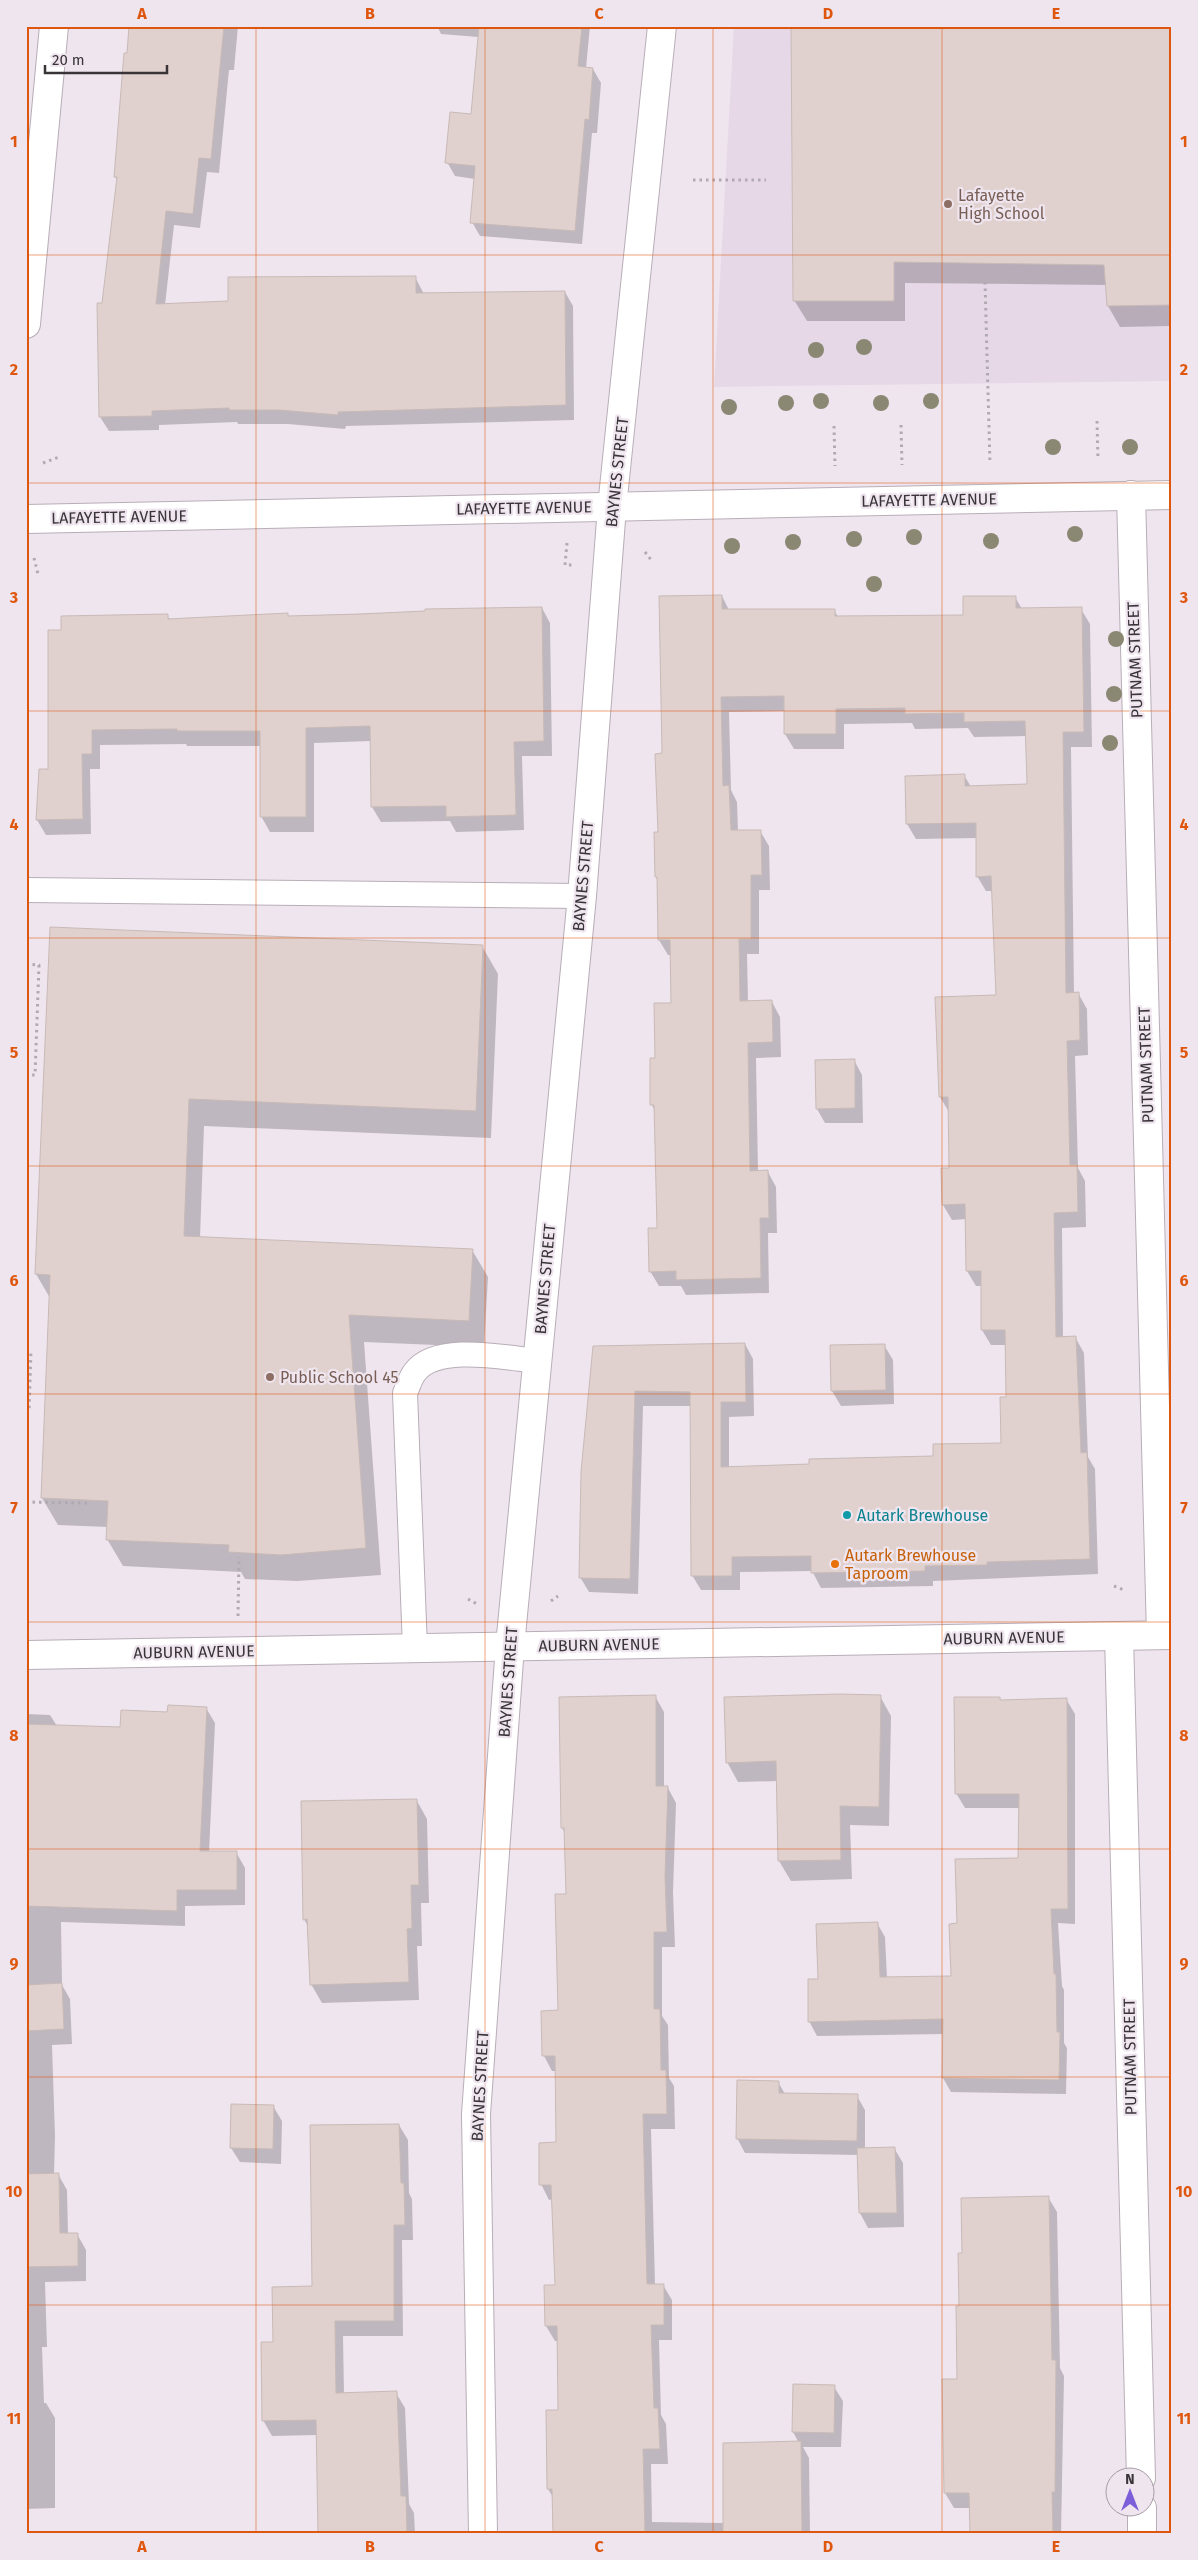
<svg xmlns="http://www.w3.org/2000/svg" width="1198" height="2560" font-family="'Fira Sans',sans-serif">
<rect width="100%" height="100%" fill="#efe5ef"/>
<polygon fill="#e7d8e7" points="734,26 1172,26 1172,381 714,387"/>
<g fill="#0003">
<polygon points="130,26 238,26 234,70 229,70 219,173 207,172 200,228 174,225 165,305 229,303 415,277 424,294 565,292 573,306 574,420 346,426 345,429 288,424 238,424 237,422 159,425 159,430 109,431 100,417 103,305 118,181 115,177"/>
<polygon points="437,26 590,26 586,68 593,69 601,83 597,133 592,133 582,244 480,236 472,222 475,179 455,176 447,162 472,115 479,39 478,37 441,34"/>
<polygon points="1172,26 1172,326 1120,327 1108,306 1107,285 905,283 905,321 807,321 794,300"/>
<polygon points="722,596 729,610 834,610 838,617 964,616 1015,597 1022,609 1081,609 1090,624 1092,747 1071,747 1074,994 1078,993 1087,1009 1088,1055 1075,1056 1078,1168 1085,1181 1086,1227 1062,1228 1063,1338 1075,1337 1084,1353 1088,1457 1095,1469 1098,1574 933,1581 933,1586 821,1588 812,1571 740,1572 740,1590 701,1590 692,1575 691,1406 643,1406 638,1594 589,1592 580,1577 594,1348 745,1344 753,1359 754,1416 729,1417 729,1468 934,1458 1002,1444 1007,1398 1006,1345 991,1345 982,1330 982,1286 976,1286 967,1271 967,1219 952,1220 943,1205 950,1169 949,1112 940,1097 997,996 992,891 986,891 977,876 977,838 916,839 907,824 964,775 971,787 1028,785 1026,736 974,737 968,728 915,729 912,723 844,724 844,749 794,749 785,734 785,711 729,712 731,790 737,802 738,831 760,831 769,846 770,890 759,890 759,954 747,954 748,1002 772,1002 780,1017 781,1057 756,1058 758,1172 768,1172 776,1187 777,1233 768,1233 769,1293 686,1295 681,1286 659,1286 650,1271 658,1229 655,1111 652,1105 656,1059 673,1004 672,955 668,955 659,940 658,881 656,877 663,754"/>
<polygon points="542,608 550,623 552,756 522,756 524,830 456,832 450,821 381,822 372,807 371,741 314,743 314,832 270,832 261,816 261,746 187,746 186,744 100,745 100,769 90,769 91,834 46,835 37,820 50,770 167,615 170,620"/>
<polygon points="51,928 482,946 498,974 491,1138 204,1126 200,1238 472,1250 488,1277 484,1347 364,1342 381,1575 297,1581 245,1579 241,1572 123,1566 107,1539 108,1527 58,1525 42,1498 50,1298 36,1274"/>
<polygon points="854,1060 862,1075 863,1123 825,1123 817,1109"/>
<polygon points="884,1345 893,1360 894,1404 841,1406 832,1391"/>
<polygon points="655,1696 664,1712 664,1788 668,1788 676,1803 673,1892 675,1947 662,1947 662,2016 668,2025 669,2078 674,2086 675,2129 651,2129 655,2285 663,2285 672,2300 672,2340 659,2340 661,2415 666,2424 668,2464 651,2464 652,2522 724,2523 799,2443 793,2432 834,2387 843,2401 841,2447 803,2447 809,2458 810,2534 555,2534 554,2499 548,2489 547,2412 559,2411 558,2341 555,2341 546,2326 556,2287 553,2199 549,2200 541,2184 557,2144 557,2071 552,2071 544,2056 559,2012 567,1895 565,1833 562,1828"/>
<polygon points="880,1696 891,1716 889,1826 850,1825 852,1879 791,1881 779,1861 777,1781 738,1782 727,1762"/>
<polygon points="999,1698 1001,1701 1066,1699 1075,1714 1075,1924 1058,1923 1062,1986 1064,1990 1064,2043 1067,2048 1066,2094 951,2092 943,2078 944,2034 817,2036 809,2021 820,1980 877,1923 885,1937 887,1978 953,1977 958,1924 1020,1859 1020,1808 965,1808 956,1793"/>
<polygon points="206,1708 215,1723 209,1853 236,1852 245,1868 245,1905 185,1906 185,1926 61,1922 62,1985 70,1999 72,2044 52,2045 55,2136 54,2175 58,2174 67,2190 68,2234 77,2234 86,2250 86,2281 45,2282 47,2347 42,2347 44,2403 46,2403 55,2418 55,2508 26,2509 26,1714 50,1715 57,1726 121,1728 168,1713"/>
<polygon points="417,1801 427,1819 429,1903 421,1903 422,1946 417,1946 419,2000 322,2003 311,1984 309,1928 304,1919"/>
<polygon points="778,2082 785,2094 857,2096 865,2110 865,2149 894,2148 903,2163 904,2227 868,2228 860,2213 859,2155 745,2153 737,2138"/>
<polygon points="273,2106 282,2121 281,2164 240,2162 231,2148"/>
<polygon points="399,2125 408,2140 409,2193 412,2199 413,2240 402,2240 403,2336 343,2336 344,2394 396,2393 405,2408 409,2504 414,2513 415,2534 319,2534 317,2435 272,2436 263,2420 274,2344 313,2287"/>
<polygon points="1048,2197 1057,2212 1060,2368 1064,2376 1061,2534 972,2534 971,2508 954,2508 945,2493 943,2380 958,2380 963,2255"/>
</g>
<g fill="#e0d1ce" stroke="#c8bab6">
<polygon points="129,26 224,26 211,159 199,158 193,214 166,211 156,304 228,301 228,277 416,276 416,293 565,291 566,405 338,412 338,415 279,410 229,410 229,408 152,411 152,416 99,417 97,303 102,303 117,177 114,177 124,53 127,53"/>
<polygon points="479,26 582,26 578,66 593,68 589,120 585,119 575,231 470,223 475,166 445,163 450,112 471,114"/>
<polygon points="791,26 1172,26 1172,305 1107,306 1104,265 894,262 894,301 793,301"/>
<polygon points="722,595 722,609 835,609 835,616 963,615 963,596 1016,596 1016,608 1082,607 1084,732 1063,732 1066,993 1079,992 1080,1040 1067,1041 1070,1165 1077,1165 1078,1212 1054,1213 1056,1337 1076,1336 1081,1453 1087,1452 1090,1559 987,1562 987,1565 925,1566 925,1571 811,1573 811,1556 732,1557 732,1576 691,1576 690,1392 635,1391 630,1579 579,1578 581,1472 593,1346 745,1343 746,1402 721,1402 721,1467 809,1464 809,1459 933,1456 933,1444 1001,1443 1000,1397 1006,1397 1005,1330 981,1330 981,1271 966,1271 965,1204 942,1205 941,1168 949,1168 948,1097 939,1097 935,997 996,995 991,876 976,877 976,823 906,824 905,776 965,774 965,786 1027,784 1025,721 964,722 964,713 905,714 905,708 836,709 836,734 784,734 784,696 721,697 723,786 729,785 731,830 761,830 762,875 751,875 751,939 739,939 740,1001 772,1000 773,1042 748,1043 750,1171 768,1170 769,1218 760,1218 761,1278 676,1280 676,1271 649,1272 648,1228 657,1228 654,1105 650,1105 650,1058 655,1058 654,1003 671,1003 670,940 658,940 657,877 655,877 654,832 658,832 655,754 662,753 659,596"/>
<polygon points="542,607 544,741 514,742 516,815 446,817 446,806 371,807 370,726 306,728 306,817 260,817 260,731 177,731 177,729 92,730 92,754 82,754 83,819 36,820 39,769 48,769 48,630 61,630 61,616 168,614 168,619 288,613 288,616 360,614 425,611 425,609"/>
<polygon points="50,927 483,945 476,1111 189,1099 184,1236 473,1249 469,1321 349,1315 366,1548 281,1555 228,1552 229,1545 106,1540 108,1501 41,1498 50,1275 35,1274"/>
<polygon points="855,1059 855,1108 816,1109 815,1060"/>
<polygon points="885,1344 886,1390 831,1391 830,1345"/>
<polygon points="839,1694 881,1695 879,1807 840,1806 841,1860 778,1861 776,1761 726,1763 724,1697"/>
<polygon points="656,1695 656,1786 668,1786 665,1876 667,1932 654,1932 654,2009 660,2009 661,2070 666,2070 667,2114 643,2114 647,2284 664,2284 664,2325 651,2325 654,2408 658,2408 660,2449 643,2449 645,2534 553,2534 552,2489 547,2489 546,2410 558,2410 557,2326 545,2326 544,2285 555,2285 551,2185 539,2185 539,2143 556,2142 555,2056 542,2056 541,2011 558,2010 555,1894 566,1894 564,1828 561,1828 559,1697"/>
<polygon points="954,1697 1000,1697 1000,1700 1067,1698 1068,1909 1051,1909 1054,1974 1056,1974 1057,2032 1060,2032 1059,2080 942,2078 943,2019 808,2022 808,1979 818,1979 816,1924 878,1922 880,1977 951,1976 949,1924 957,1923 955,1859 1018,1858 1019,1794 955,1794"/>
<polygon points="168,1705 207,1707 200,1851 237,1851 237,1890 177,1890 177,1911 26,1906 26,1724 120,1727 121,1710 167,1712"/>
<polygon points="417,1799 419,1885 411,1885 412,1928 407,1929 409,1982 310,1985 307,1919 303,1920 301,1801"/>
<polygon points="62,1983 64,2029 26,2031 26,1985"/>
<polygon points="737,2080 779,2081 779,2093 858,2094 857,2141 736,2139"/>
<polygon points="231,2104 274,2105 273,2149 230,2148"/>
<polygon points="399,2124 401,2183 404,2183 405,2225 394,2225 394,2321 335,2321 336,2393 397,2391 401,2496 406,2496 407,2534 318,2534 316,2420 262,2421 261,2342 273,2342 272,2287 312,2286 310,2125"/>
<polygon points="895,2147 897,2213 859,2213 857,2148"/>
<polygon points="59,2173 60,2233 78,2233 78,2266 26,2267 26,2174"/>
<polygon points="1049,2196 1052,2360 1056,2360 1055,2492 1052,2492 1053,2534 970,2534 969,2493 944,2493 942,2379 957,2379 956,2306 959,2306 958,2253 962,2253 961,2198"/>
<polygon points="793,2384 835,2385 834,2433 792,2432"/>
<polygon points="801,2441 802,2534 723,2534 723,2443"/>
</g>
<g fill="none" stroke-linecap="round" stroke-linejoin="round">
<g stroke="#b8aeb7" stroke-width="26">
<g id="lane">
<polyline points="26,890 582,896"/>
<path d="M 415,1648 L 405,1393 C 408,1387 410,1378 415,1372 C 437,1343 506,1358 537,1361"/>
</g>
</g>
<g stroke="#b8aeb7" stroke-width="30">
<g id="street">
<polyline points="26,324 54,26"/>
<polyline points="1131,495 1161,1635"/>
<polyline points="26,519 1172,495"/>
<polyline points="1119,1636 1141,2478"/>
<polyline points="26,1655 1172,1635"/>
<polyline points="1142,2508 1142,2534"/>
<polyline points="483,2534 476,2114 510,1646 582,896 612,507 662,26"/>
</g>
</g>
<g stroke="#b1a9b1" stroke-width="3" stroke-dasharray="2.5 4" stroke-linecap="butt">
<polyline points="693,180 766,180"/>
<polyline points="985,282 990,464"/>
<polyline points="1097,421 1098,460"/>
<polyline points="901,425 902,465"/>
<polyline points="834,426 835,466"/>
<polyline points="43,463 59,457"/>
<polyline points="567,543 565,565 573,565"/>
<polyline points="645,552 652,561"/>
<polyline points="34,558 38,574"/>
<polyline points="26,964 39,965 35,1075 26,1075"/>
<polyline points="26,1409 29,1411 31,1351"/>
<polyline points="26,1502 91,1503"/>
<polyline points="1114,1586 1124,1590"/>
<polyline points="468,1599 479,1605"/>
<polyline points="551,1601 558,1596"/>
<polyline points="238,1616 239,1557"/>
</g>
<use href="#lane" stroke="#fff" stroke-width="24"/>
<use href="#street" stroke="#fff" stroke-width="28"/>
</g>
<g fill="#8a8773">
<circle cx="864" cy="347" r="8"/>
<circle cx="816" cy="350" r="8"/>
<circle cx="821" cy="401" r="8"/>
<circle cx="931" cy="401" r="8"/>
<circle cx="786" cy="403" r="8"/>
<circle cx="881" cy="403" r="8"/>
<circle cx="729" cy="407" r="8"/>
<circle cx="1053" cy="447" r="8"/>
<circle cx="1130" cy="447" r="8"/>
<circle cx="1075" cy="534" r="8"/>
<circle cx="914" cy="537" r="8"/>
<circle cx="854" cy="539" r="8"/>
<circle cx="991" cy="541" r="8"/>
<circle cx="793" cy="542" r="8"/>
<circle cx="732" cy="546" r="8"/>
<circle cx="874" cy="584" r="8"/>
<circle cx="1116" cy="639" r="8"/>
<circle cx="1114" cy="694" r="8"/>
<circle cx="1110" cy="743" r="8"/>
</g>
<path fill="none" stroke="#df570e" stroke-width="1" stroke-opacity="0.55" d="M 256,26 L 256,2534M 485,26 L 485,2534M 713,26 L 713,2534M 942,26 L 942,2534M 26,255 L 1172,255M 26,483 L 1172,483M 26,711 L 1172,711M 26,938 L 1172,938M 26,1166 L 1172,1166M 26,1394 L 1172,1394M 26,1622 L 1172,1622M 26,1849 L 1172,1849M 26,2077 L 1172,2077M 26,2305 L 1172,2305"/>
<g fill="#8d6e63" stroke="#efe5ef" stroke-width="2">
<circle cx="948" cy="204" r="5"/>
<circle cx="270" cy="1377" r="5"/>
</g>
<circle fill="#0f9aa8" stroke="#efe5ef" stroke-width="2" cx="847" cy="1515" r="5"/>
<circle fill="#e8710a" stroke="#efe5ef" stroke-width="2" cx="835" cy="1564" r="5"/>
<g text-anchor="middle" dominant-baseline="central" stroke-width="4.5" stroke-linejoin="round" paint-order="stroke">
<g font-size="16" fill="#785e54" stroke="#efe5ef" text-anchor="start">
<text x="958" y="195">Lafayette<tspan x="958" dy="18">High School</tspan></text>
<text x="280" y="1377">Public School 45</text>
</g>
<g font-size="16" fill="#383438" stroke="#efe5ef">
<text transform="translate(617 472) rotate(-84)">BAYNES STREET</text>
<text transform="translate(929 500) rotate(-1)">LAFAYETTE AVENUE</text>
<text transform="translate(524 508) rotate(-1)">LAFAYETTE AVENUE</text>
<text transform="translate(119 517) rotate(-1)">LAFAYETTE AVENUE</text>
<text transform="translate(1135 660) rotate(-92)">PUTNAM STREET</text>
<text transform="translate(583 876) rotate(-85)">BAYNES STREET</text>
<text transform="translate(1146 1065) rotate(-92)">PUTNAM STREET</text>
<text transform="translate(545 1279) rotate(-85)">BAYNES STREET</text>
<text transform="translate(1004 1638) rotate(-1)">AUBURN AVENUE</text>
<text transform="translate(599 1645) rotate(-1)">AUBURN AVENUE</text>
<text transform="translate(194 1652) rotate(-1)">AUBURN AVENUE</text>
<text transform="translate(508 1682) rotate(-86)">BAYNES STREET</text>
<text transform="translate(1130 2057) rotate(-91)">PUTNAM STREET</text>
<text transform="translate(480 2086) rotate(-87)">BAYNES STREET</text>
</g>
<g font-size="16" fill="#0d838f" stroke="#efe5ef" text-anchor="start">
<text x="857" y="1515">Autark Brewhouse</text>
</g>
<g font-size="16" fill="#c56008" stroke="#efe5ef" text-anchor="start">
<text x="845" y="1555">Autark Brewhouse<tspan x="845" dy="18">Taproom</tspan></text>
</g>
</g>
<rect width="1198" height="2560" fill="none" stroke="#efe5ef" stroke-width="55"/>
<g transform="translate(1130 2492)"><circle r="24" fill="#efe5ef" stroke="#a69ea6"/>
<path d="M0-4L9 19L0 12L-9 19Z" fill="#7c5ed9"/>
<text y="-8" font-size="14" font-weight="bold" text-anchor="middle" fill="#383438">N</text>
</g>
<path d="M45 65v8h122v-8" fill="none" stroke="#383438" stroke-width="2.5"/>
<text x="52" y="65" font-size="15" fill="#383438" stroke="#efe5ef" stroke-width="4" paint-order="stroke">20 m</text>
<rect x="28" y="28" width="1142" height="2504" fill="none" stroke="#df570e" stroke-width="2"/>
<g font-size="16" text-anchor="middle" font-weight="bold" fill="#df570e">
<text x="142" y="19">A</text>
<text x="370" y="19">B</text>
<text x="599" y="19">C</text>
<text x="828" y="19">D</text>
<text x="1056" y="19">E</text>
<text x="14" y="147">1</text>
<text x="1184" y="147">1</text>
<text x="14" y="375">2</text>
<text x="1184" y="375">2</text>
<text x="14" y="603">3</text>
<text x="1184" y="603">3</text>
<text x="14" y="830">4</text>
<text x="1184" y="830">4</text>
<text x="14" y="1058">5</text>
<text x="1184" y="1058">5</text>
<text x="14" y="1286">6</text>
<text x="1184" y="1286">6</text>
<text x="14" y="1513">7</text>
<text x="1184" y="1513">7</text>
<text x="14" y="1741">8</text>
<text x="1184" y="1741">8</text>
<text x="14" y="1969">9</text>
<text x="1184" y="1969">9</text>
<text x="14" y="2197">10</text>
<text x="1184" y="2197">10</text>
<text x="14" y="2424">11</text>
<text x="1184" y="2424">11</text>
<text x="142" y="2552">A</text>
<text x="370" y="2552">B</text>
<text x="599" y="2552">C</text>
<text x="828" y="2552">D</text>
<text x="1056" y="2552">E</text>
</g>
</svg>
